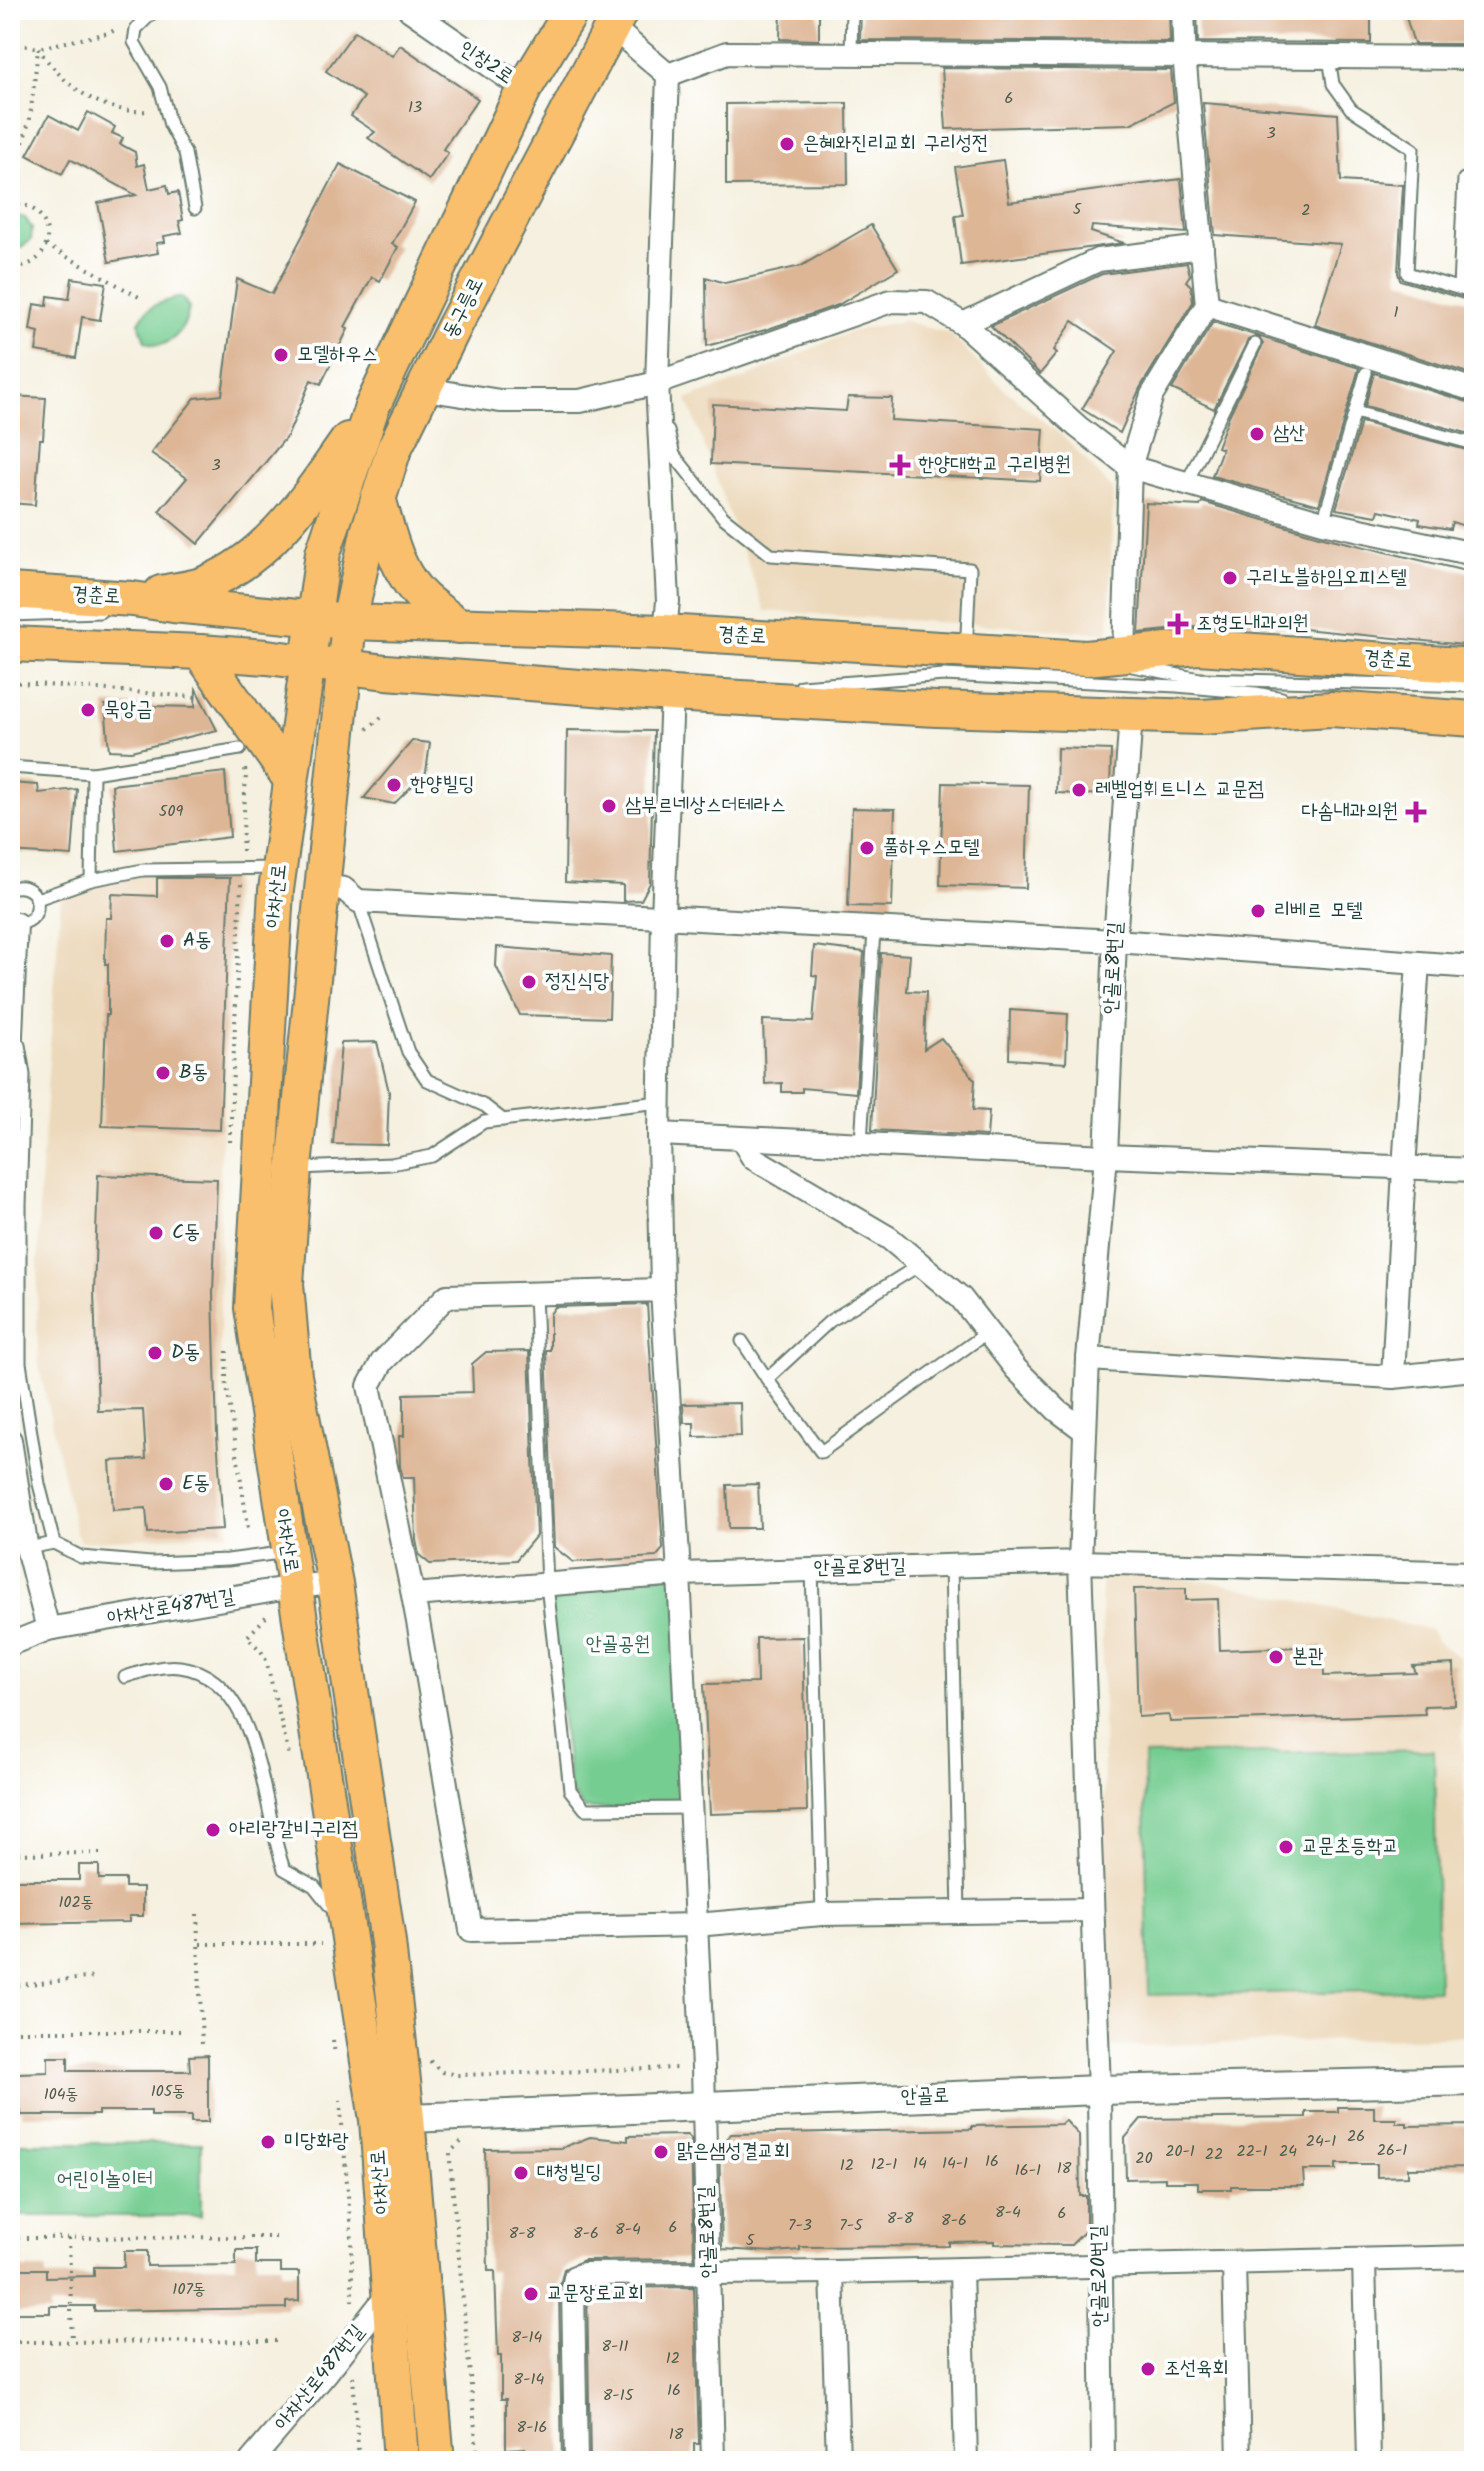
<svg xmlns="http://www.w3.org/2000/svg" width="1484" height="2471" font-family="Kalam,'Poor Story',sans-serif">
<rect width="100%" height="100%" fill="#fff"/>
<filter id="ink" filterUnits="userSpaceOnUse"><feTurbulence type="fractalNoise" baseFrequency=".0125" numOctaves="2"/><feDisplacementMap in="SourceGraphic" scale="16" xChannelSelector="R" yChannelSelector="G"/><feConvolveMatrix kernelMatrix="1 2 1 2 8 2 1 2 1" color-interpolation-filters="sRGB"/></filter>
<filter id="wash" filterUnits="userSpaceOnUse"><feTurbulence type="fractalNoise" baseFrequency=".006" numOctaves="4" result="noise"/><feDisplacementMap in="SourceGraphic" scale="32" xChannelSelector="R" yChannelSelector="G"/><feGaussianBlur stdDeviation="1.8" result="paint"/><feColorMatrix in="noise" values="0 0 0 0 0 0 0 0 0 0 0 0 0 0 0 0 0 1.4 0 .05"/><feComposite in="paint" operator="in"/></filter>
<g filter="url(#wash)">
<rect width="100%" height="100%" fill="#f5f0df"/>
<g fill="#ecd8ba">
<polygon points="905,321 950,334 1005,390 1066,439 1113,490 1109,633 765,611 687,399 746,378 851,331"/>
<polygon points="165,873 234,876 220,1170 220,1404 229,1533 81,1542 76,1533 39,1366 37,1330 39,1199 61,896 137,876"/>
<polygon points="1101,1573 1210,1581 1431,1630 1436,1641 1460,1658 1472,2036 1108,2047"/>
</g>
<g fill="#76cd92" stroke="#4a8563" stroke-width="2">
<polygon points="10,215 25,218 32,228 31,240 17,251 10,250"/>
<path d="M 182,297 L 189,308 C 186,329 168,354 145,341 L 139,322 C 148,304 164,301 182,297 Z"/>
<polygon points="679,1574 692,1808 585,1809 570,1790 547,1585"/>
<polygon points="1434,1750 1438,1990 1149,1995 1144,1755"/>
<rect x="10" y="2143" width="191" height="73"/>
</g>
<g id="blocks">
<g fill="#ddb696">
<polygon points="781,10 819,10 819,40 780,39"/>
<polygon points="861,10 1169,10 1170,42 860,40"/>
<polygon points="1197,10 1371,10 1371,43 1198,42"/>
<polygon points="1404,10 1474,10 1474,44 1414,44"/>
<polygon points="355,31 392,56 400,45 478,99 443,149 448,153 429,180 368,138 375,132 351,116 364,97 326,71"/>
<polygon points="942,68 1171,70 1174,102 1130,124 946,129"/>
<polygon points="847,103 848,184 726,185 726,104"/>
<polygon points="1203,103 1338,114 1341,181 1403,185 1398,273 1400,280 1474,302 1474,375 1315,325 1341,244 1215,235"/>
<polygon points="88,112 115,127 112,133 123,138 120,144 135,152 137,166 144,164 149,189 167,185 169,194 178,192 183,220 179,221 182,233 164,236 165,242 156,243 158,253 109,262 98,203 136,195 70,159 62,174 27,155 49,115 78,131"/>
<polygon points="1003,160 1009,202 1181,179 1186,233 1092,226 1091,232 1124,243 961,265 955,216 963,215 955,167"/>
<polygon points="340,164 415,202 392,244 398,247 380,281 372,277 345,327 348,329 321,384 311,380 288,435 198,544 159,511 187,478 151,453 195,398 222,395 237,279 272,294"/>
<polygon points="871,225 898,269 838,305 765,330 707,346 706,277 725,283 801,266"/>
<polygon points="1187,263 1190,275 1186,281 1191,286 1193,302 1140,388 1120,433 1082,409 1117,351 1073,321 1054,350 1057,353 1040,374 991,326 1102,274"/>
<polygon points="72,278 106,283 100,320 82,317 76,358 36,351 39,332 30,330 34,304 47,306 48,296 69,299"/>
<polygon points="1213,322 1359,368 1319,505 1212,476 1222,449 1217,447 1229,416 1263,344 1258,336 1248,340 1214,409 1172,389"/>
<polygon points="1374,373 1474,404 1474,435 1365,406"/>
<polygon points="10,396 46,398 43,439 40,439 35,505 10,503"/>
<polygon points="848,397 892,398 891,420 1044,429 1040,481 711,464 713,404 846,411"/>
<polygon points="1361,422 1474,452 1474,529 1452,522 1450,529 1419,524 1420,519 1379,510 1377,516 1336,509"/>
<polygon points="1202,502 1319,536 1474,573 1474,646 1244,623 1243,630 1196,627 1139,633 1146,503 1200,506"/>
<polygon points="196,689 217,730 131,751 109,750 105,705 195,707"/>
<polygon points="567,730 654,731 650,883 641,900 623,901 623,885 565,882"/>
<polygon points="412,741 430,743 426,772 394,804 364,798"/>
<polygon points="1057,748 1111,750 1110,795 1056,793"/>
<polygon points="225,772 230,837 117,851 112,785"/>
<polygon points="10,783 38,785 39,793 77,789 72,856 10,852"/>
<polygon points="943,783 1029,785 1026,888 940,885"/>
<polygon points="852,808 895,809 892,907 848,906"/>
<polygon points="157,878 230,878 220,1130 102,1126 106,1015 108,1015 108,964 105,964 106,918 111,918 112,894 157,896"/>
<polygon points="814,946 864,952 856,1093 802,1088 802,1092 782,1092 782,1083 765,1084 763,1020 813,1022 817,976 812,975"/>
<polygon points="497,947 611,956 609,1018 520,1015 496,966"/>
<polygon points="881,953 910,955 907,991 926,992 924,1049 941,1038 975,1080 973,1110 989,1111 987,1136 872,1130"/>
<polygon points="1010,1010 1068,1014 1066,1063 1009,1059"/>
<polygon points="377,1042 389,1092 387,1145 333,1144 341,1043"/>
<polygon points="98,1175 217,1179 213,1293 217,1435 223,1529 148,1533 146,1508 113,1510 110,1461 146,1459 143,1410 98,1411 94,1292"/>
<polygon points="647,1304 663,1549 656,1557 573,1562 554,1547 546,1350 550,1350 550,1314 555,1307"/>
<polygon points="529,1351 536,1536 516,1560 430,1564 419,1555 416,1540 414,1477 403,1477 400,1467 399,1436 404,1436 404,1394 473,1392 472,1364 486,1352"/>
<polygon points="740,1403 741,1436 694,1437 694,1423 684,1423 683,1404"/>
<polygon points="758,1484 760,1528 729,1528 727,1485"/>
<polygon points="1186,1588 1186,1600 1218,1599 1220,1650 1323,1646 1324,1676 1416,1673 1413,1666 1454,1664 1455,1705 1424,1706 1425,1714 1170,1722 1169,1715 1138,1717 1134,1589"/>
<polygon points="803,1637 807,1811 710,1814 704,1684 757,1683 756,1638"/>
<polygon points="79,1865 99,1865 99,1879 125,1879 125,1887 143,1887 143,1916 129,1916 129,1922 10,1924 10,1880 79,1880"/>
<polygon points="208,2055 208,2122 191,2122 191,2116 151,2116 151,2111 98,2111 98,2115 21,2115 21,2110 10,2110 10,2080 18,2080 18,2073 48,2072 48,2057 68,2057 68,2071 190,2071 189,2056"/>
<polygon points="1338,2107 1374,2107 1374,2119 1396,2119 1396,2123 1407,2123 1407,2126 1474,2125 1474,2167 1408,2168 1408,2176 1377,2177 1377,2164 1336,2164 1336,2170 1303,2170 1304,2186 1231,2186 1231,2189 1198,2189 1198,2182 1165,2182 1165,2178 1126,2179 1125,2138 1141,2119 1306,2117 1306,2112 1338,2112"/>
<polygon points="1065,2120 1079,2135 1080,2196 1086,2196 1086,2230 1071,2245 994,2244 994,2241 949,2242 949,2246 800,2247 800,2250 774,2252 722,2249 719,2146 731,2134 972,2129 972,2126 1061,2124"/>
<polygon points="687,2135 691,2139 694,2259 584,2260 564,2269 559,2289 562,2461 525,2461 525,2448 506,2449 506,2399 501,2399 501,2356 498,2356 495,2271 488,2271 485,2149 561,2148 590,2137 628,2141 628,2136"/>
<polygon points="236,2250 256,2250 256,2264 281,2264 281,2272 299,2272 299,2301 286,2302 286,2308 94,2311 94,2306 50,2306 50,2313 10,2313 10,2269 46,2269 46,2277 94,2276 94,2267 124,2267 124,2251 147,2251 147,2266 236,2265"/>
<polygon points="694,2287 699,2444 694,2444 694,2459 590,2461 587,2288"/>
</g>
</g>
</g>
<g filter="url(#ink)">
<use href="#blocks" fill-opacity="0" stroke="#6a7c70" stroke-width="2"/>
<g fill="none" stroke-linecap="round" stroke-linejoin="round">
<g stroke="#6a7c70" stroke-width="15">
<g id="service">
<polyline points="155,10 136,29 134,42 160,87 170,125 185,153 195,208"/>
<polyline points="851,54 852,10"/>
<polyline points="1329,57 1333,84 1351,109 1413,149 1407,273 1474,293"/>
<polyline points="1459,288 1464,179 1474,179"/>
<polyline points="1355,412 1474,444"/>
<polyline points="668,431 674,455 723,517 771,555 970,569 967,634"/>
<polyline points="1186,484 1255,344"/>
<polyline points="1323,522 1366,373"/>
<polyline points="10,615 100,612"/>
<polyline points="1132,666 1200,679 1474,686"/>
<polyline points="801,686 944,675 1177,686 1256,693 1282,698"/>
<polyline points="10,767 93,773 240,749"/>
<polyline points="93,773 91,880 143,870 275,868"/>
<path d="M 10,888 C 45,878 47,929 12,923"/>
<polyline points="37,899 91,880"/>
<polyline points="358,901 408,1052 427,1080 485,1106 503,1120"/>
<polyline points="19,1045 24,1075 20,1205 20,1363 39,1484 54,1543 81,1557 151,1563 228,1560 287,1552"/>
<polyline points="861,1143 874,930"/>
<polyline points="299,1168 391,1164 432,1156 484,1122 660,1102"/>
<polyline points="921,1264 830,1321 767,1379 821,1452 988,1332"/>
<polyline points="535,1294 547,1585 570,1790 585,1809 691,1808"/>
<polyline points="742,1341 767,1379"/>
<polyline points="28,1548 54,1543"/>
<polyline points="951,1566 959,1913"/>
<polyline points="812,1569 822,1914"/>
<path d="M 125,1677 C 143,1671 161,1665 180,1667 C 263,1678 261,1808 284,1869 L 314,1886 L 333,1910"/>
</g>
</g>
<g stroke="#6a7c70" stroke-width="26">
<g id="minor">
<polyline points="410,10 524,89"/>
<polyline points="612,27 668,75 657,383 668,601 665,632"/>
<polyline points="668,75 727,53 1474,58"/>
<polyline points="1207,305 1474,390"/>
<polyline points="963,324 1098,260 1202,247"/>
<polyline points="424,389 500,401 580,401 657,383 891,301 927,302 963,324 1078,427 1130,467 1323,522 1474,554"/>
<polyline points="1124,653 1130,467 1152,395 1207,305 1185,65 1183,10"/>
<polyline points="322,886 344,889 358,901 1115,941 1474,967"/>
<polyline points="10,1056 16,924"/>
<polyline points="659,1134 1106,1156 1474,1170"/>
<polyline points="741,1138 753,1158 889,1238 961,1298 1016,1369 1057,1410 1085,1431"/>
<polyline points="662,1290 659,1134 663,917 672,694"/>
<polyline points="1088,1359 1393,1377 1474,1369"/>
<polyline points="1393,1377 1404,1168 1418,963"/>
<polyline points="10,1440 26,1544 48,1629"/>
<polyline points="413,1595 679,1574 662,1290 447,1296 382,1362 369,1386 413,1595 419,1627 471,1930 696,1925 822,1914 1092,1910"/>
<polyline points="10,1644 48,1629 293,1587 335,1583"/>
<polyline points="1364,2260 1369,2461"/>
<polyline points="1234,2263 1239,2461"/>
<polyline points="961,2269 966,2461"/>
<polyline points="832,2272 838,2461"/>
<polyline points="251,2461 327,2372 389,2293"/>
<polyline points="576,2461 573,2289 575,2277 584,2274 832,2272 1474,2257"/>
<polyline points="713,2461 703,2068 679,1574 1080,1562 1088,1359 1106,1156 1115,941 1131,715"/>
<polyline points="1103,2461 1099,2090 1080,1562 1474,1573"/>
</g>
</g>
<g stroke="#6a7c70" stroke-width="32">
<polyline id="tertiary" points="385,2119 1099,2090 1474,2081"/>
</g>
<g stroke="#6a7c70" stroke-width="38">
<g id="primary">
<path d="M 378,498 C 389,534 396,573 424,599 C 435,609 448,617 459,626"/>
<polyline points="10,591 133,599 173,605 349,622 665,632 1086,658 1198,647 1474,666"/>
<path d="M 161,593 C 174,590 191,589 204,584 C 270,558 309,495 348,440"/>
<polyline points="10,644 200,652 267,657 386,672 672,694 936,709 1201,717 1331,709 1474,719"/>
<polyline points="200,652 291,780"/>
<polyline points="401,2461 377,2120 252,1308 276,890 323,553 372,407 524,89 572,10"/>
<polyline points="437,2461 407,2118 388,1942 335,1583 294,1376 286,1284 294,1168 349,622 368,532 394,449 455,325 621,10"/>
</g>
</g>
<g stroke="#6a7c70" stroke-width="4" stroke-dasharray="2 6" stroke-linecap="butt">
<polyline points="10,43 38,48 109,33 117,29"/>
<path d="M 38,48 C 63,85 100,114 148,111"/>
<polyline points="10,189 30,118 38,50"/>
<path d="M 10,203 C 60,203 59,270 10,267"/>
<polyline points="46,245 139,297"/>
<polyline points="10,682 195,697"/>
<polyline points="367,729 382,717"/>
<polyline points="242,851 246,774 244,764"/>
<polyline points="230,1142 241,884"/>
<polyline points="227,1351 226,1380 248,1528"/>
<polyline points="266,1617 247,1637 261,1651 266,1660 289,1755"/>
<polyline points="10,1854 103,1853"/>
<polyline points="197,1914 202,2045"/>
<polyline points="200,1944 321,1944"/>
<polyline points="10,1986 96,1977"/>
<polyline points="10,2031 186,2031"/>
<polyline points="333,2040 335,2054"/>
<polyline points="430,2061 442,2072 457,2075 679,2068"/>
<polyline points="340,2100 352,2242 352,2301"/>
<polyline points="461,2142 450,2152 450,2161 478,2461"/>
<polyline points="10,2238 279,2237"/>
<polyline points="69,2238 72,2342"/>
<polyline points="10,2342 280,2341"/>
<polyline points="353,2376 359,2461"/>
</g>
<use href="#service" stroke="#fff" stroke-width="11"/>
<use href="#minor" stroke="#fff" stroke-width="22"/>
<use href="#tertiary" stroke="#fff" stroke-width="28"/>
<use href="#primary" stroke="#f9bf6d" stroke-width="34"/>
</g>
</g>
<g fill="#b5179e" stroke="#fff" stroke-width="3">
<circle cx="787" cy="144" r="8"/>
<circle cx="281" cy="355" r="8"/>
<circle cx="1257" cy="434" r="8"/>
<path d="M896 453h8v8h8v8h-8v8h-8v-8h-8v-8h8z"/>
<circle cx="1230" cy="578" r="8"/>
<path d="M1174 612h8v8h8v8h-8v8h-8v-8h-8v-8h8z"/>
<circle cx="88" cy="710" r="8"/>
<circle cx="394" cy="785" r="8"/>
<circle cx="1079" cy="790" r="8"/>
<circle cx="609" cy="806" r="8"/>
<path d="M1412 800h8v8h8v8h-8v8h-8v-8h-8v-8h8z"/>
<circle cx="867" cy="848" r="8"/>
<circle cx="1258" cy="911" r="8"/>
<circle cx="167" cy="941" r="8"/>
<circle cx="529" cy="982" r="8"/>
<circle cx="163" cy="1073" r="8"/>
<circle cx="156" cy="1233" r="8"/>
<circle cx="155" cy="1353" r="8"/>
<circle cx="166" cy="1484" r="8"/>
<circle cx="1276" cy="1657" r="8"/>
<circle cx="213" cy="1830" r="8"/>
<circle cx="1286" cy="1847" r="8"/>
<circle cx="268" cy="2142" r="8"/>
<circle cx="661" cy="2152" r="8"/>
<circle cx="521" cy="2173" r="8"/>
<circle cx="531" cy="2294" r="8"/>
<circle cx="1148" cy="2369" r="8"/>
</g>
<g text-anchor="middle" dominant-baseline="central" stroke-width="7" stroke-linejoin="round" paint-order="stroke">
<g font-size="16" fill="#4e5b4c">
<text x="1009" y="98">6</text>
<text x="415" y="107">13</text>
<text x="1271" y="133">3</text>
<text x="1077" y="209">5</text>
<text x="1306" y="210">2</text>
<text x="1396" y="312">1</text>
<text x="216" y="465">3</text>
<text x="171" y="811">509</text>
<text x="76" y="1902">102동</text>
<text x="168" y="2091">105동</text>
<text x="61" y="2094">104동</text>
<text x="1356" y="2136">26</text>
<text x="1321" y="2141">24-1</text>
<text x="1392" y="2150">26-1</text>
<text x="1180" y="2151">20-1</text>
<text x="1252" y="2151">22-1</text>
<text x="1288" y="2151">24</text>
<text x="1214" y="2154">22</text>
<text x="1144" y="2158">20</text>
<text x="992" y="2161">16</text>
<text x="920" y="2163">14</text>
<text x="955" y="2163">14-1</text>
<text x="884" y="2164">12-1</text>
<text x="847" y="2165">12</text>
<text x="1064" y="2168">18</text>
<text x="1028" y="2170">16-1</text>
<text x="1008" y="2212">8-4</text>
<text x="1062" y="2213">6</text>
<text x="900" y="2218">8-8</text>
<text x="954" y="2220">8-6</text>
<text x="800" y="2225">7-3</text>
<text x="851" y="2225">7-5</text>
<text x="673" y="2227">6</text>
<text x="628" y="2229">8-4</text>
<text x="522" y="2233">8-8</text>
<text x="586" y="2233">8-6</text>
<text x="750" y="2240">5</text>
<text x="189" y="2289">107동</text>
<text x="527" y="2337">8-14</text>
<text x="615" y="2346">8-11</text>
<text x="673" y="2358">12</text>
<text x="529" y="2379">8-14</text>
<text x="674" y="2390">16</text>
<text x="618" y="2395">8-15</text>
<text x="532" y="2427">8-16</text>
<text x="676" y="2434">18</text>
</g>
<g font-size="20" fill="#1f3d34" stroke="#fff">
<text transform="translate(486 63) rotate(34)">인창2로</text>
<text transform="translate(464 308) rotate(-63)">동구릉로</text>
<text transform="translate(96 596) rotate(3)">경춘로</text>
<text transform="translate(742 636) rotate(3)">경춘로</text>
<text transform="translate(1388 660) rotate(4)">경춘로</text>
<text transform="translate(277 896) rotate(-84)">아차산로</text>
<text transform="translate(1114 968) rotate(-87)">안골로8번길</text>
<text transform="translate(286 1541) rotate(81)">아차산로</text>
<text transform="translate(860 1568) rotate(-1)">안골로8번길</text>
<text transform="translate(171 1608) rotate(-10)">아차산로487번길</text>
<text transform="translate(925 2097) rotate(-2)">안골로</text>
<text transform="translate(381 2182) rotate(-94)">아차산로</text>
<text transform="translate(708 2232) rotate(-92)">안골로8번길</text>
<text transform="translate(1100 2276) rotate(-91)">안골로20번길</text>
<text transform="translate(320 2378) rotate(-51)">아차산로487번길</text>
</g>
<g font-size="20" fill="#1f3d34" stroke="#fff" text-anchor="start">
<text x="803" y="144">은혜와진리교회 구리성전</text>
<text x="297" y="355">모델하우스</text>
<text x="1273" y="434">삼산</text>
<text x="918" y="465">한양대학교 구리병원</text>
<text x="1246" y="578">구리노블하임오피스텔</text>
<text x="1196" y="624">조형도내과의원</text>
<text x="104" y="710">묵앙금</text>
<text x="410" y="785">한양빌딩</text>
<text x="1095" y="790">레벨업휘트니스 교문점</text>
<text x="625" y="806">삼부르네상스더테라스</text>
<text x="1398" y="812" text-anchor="end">다솜내과의원</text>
<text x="883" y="848">풀하우스모텔</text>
<text x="1274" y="911">리베르 모텔</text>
<text x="183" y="941">A동</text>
<text x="545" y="982">정진식당</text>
<text x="179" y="1073">B동</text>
<text x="172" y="1233">C동</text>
<text x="171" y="1353">D동</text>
<text x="182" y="1484">E동</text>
<text x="1292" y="1657">본관</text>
<text x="229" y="1830">아리랑갈비구리점</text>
<text x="1302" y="1847">교문초등학교</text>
<text x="284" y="2142">미당화랑</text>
<text x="677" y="2152">맑은샘성결교회</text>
<text x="537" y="2173">대청빌딩</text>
<text x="547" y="2294">교문장로교회</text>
<text x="1164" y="2369">조선육회</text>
</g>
<g font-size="20" fill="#35614c" stroke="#fff">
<text x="618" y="1645">안골공원</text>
<text x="105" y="2180">어린이놀이터</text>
</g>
</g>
<rect width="1484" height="2471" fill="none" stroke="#fff" stroke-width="40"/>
</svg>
